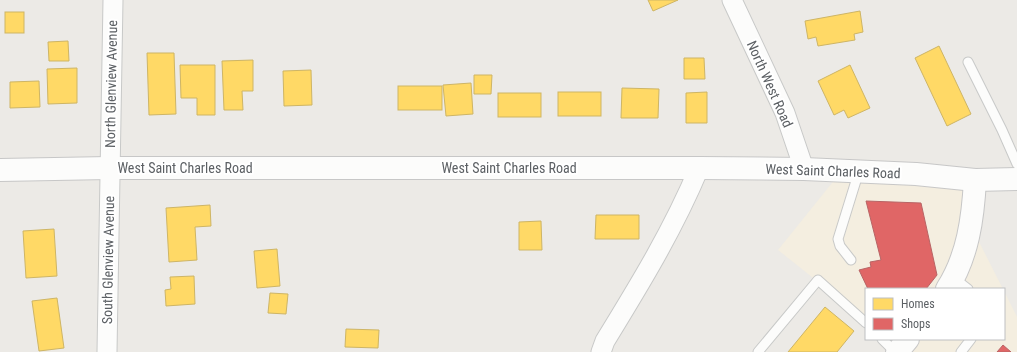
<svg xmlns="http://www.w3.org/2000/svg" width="1017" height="352" font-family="'Roboto Condensed',sans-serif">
<rect width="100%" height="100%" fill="#eceae6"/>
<g fill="#f4eee0">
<polygon points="836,178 970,185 955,257 938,289 866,289 866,320 778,250"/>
<polygon points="975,234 1003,289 953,289"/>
<polygon points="1004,291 1017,317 1017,352 904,352 915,339 1004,339"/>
</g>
<g fill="#ffd966" stroke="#ceb565">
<polygon points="648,0 678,0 653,11"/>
<polygon points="860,11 863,32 854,34 855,40 818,46 816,37 808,39 805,21"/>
<rect x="5" y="12" width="19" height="21"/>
<polygon points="68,41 69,61 49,61 48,42"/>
<polygon points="939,46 971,114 947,126 915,58"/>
<polygon points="147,53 174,53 176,114 149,115"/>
<polygon points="684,58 704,58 705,79 684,79"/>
<polygon points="253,60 253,91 242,91 243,110 224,110 222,61"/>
<polygon points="180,65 215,65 215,115 197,115 197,98 181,98"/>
<polygon points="850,65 870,108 848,118 844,110 834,115 818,81"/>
<polygon points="77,68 77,103 48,104 47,69"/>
<polygon points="311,70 312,105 284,106 283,71"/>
<polygon points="474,75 492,75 491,94 474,94"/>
<polygon points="39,81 40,107 10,108 10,82"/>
<polygon points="471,83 473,114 446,116 443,85"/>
<rect x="398" y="86" width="44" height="24"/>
<polygon points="622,88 659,89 658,118 621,118"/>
<rect x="558" y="92" width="43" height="24"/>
<polygon points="707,92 707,123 686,123 686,93"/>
<rect x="498" y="93" width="43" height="24"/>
<polygon points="210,205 211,226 195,227 197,260 169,262 166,208"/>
<polygon points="596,215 639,215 639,239 595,239"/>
<polygon points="541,221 542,250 519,250 519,222"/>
<polygon points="54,229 57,276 26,278 23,231"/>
<polygon points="277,249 280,286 257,288 254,251"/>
<polygon points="194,276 195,304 166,306 165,290 171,289 170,277"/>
<polygon points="270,293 288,294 286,314 268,313"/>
<polygon points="57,298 64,348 39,351 32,301"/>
<polygon points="825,307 854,331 837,352 788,352"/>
<polygon points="346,329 379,330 378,348 345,347"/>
</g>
<g fill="#e06666" stroke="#b86465">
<polygon points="866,201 921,203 937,275 926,289 868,289 859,270 871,267 870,262 881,260"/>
<polygon points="1003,345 1011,352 997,352"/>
</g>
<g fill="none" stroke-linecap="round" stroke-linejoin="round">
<g stroke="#c8c9c8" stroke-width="11">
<g id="lane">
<polyline points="968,62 1002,130 1017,164"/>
<polyline points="851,260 840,246 838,239 859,171"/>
<polyline points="954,278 968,289"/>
<polyline points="882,339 895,352"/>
<polyline points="758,352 818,280 866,323"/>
<polyline points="961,352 971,339"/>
</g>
</g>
<g stroke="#c8c9c8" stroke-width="21">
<g id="street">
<polyline points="732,0 785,113 804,169"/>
<polyline points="107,352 113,0"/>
<path d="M 601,352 L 605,341 C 640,284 673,230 699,168"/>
</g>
</g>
<g stroke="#c7c7c7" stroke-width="24">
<g id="secondary">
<polyline points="0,170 109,168 699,168 804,169 916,174 975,180 1017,179"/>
<path d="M 947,289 C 968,256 973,218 975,180"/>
<polyline points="897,352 908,339"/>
</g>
</g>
<use href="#lane" stroke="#fcfcfb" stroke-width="9"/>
<use href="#street" stroke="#fcfcfb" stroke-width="19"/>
<use href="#secondary" stroke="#fcfcfb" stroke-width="22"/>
</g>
<g text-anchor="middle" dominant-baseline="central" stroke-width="4" stroke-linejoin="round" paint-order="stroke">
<g font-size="14" fill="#5c6064" stroke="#fff">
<text transform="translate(111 84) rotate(-89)">North Glenview Avenue</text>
<text transform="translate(770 84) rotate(66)">North West Road</text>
<text x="185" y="168">West Saint Charles Road</text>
<text x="509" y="168">West Saint Charles Road</text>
<text transform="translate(833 171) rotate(2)">West Saint Charles Road</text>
<text transform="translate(108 260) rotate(-89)">South Glenview Avenue</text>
</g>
</g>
<rect x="865" y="288" width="140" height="52" fill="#ffffff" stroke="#bebfc1"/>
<rect x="873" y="298" width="20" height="12" fill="#ffd966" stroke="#bebfc1"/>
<text x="901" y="308" font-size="12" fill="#5c6064">Homes</text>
<rect x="873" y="318" width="20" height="12" fill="#e06666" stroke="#bebfc1"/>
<text x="901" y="328" font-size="12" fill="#5c6064">Shops</text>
</svg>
